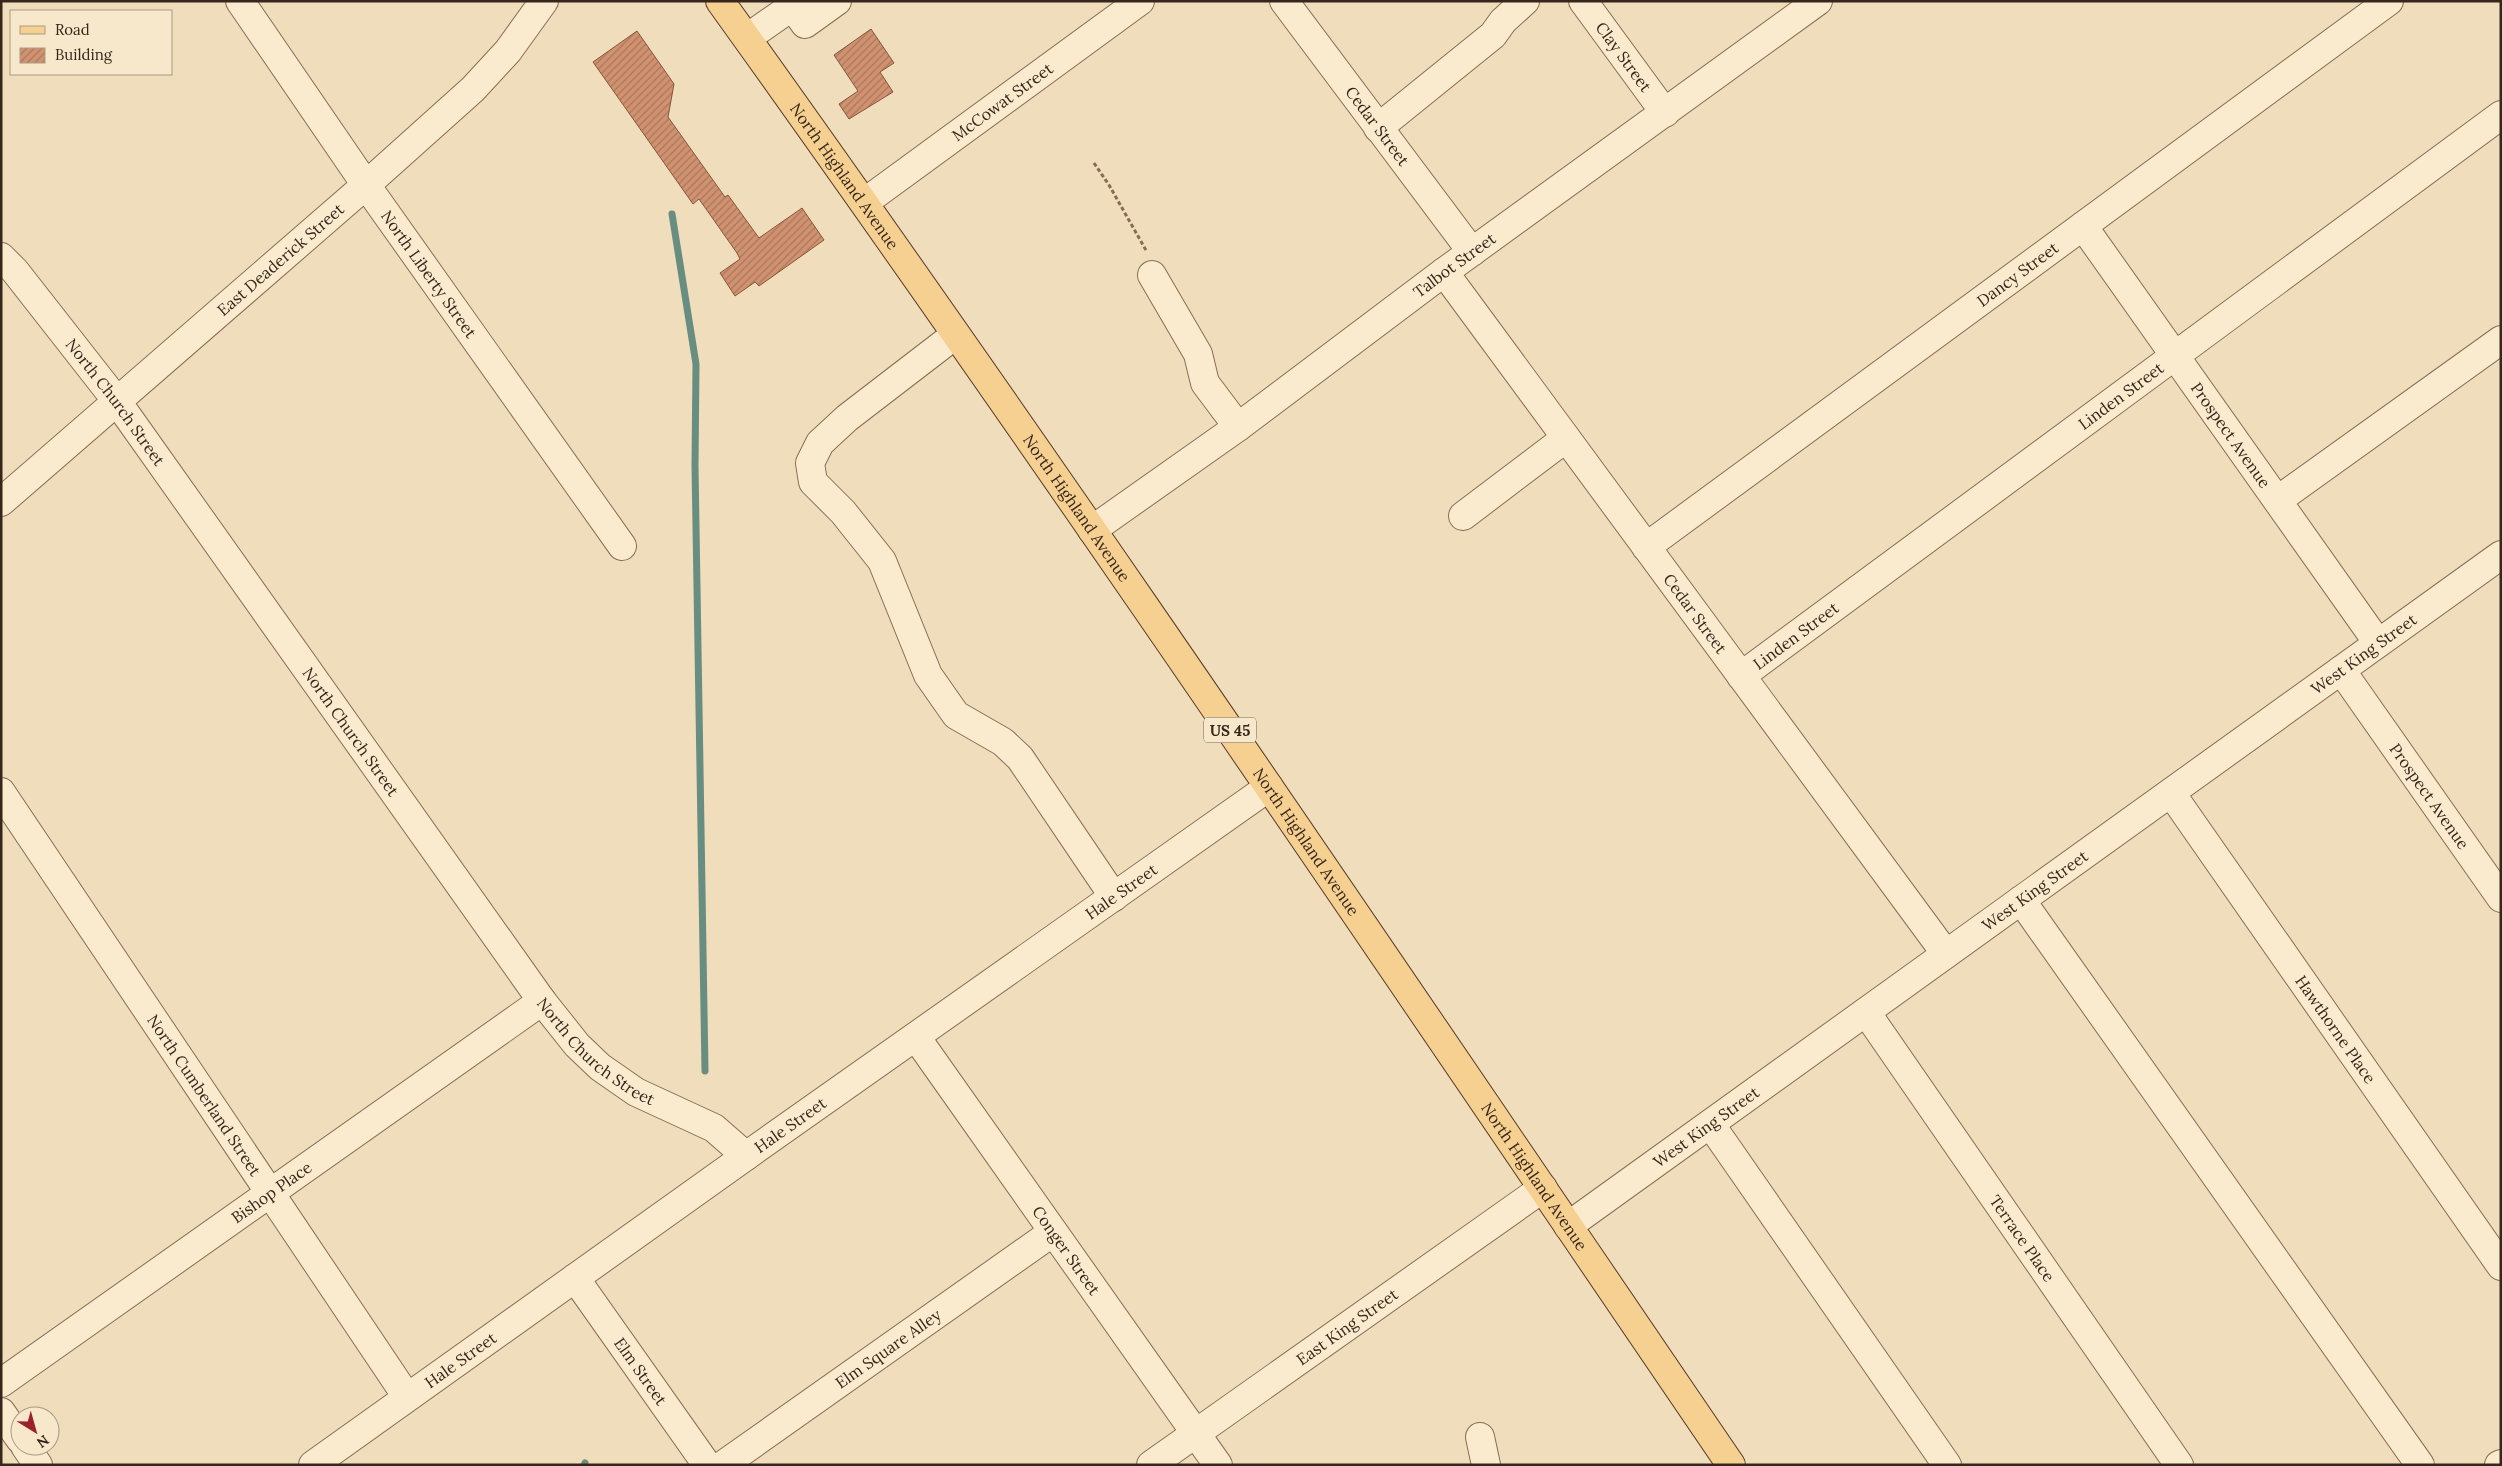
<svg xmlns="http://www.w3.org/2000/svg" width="2502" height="1466" font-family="Lora,serif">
<defs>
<pattern id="building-hatch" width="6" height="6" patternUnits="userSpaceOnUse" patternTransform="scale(1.25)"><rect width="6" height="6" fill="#d09270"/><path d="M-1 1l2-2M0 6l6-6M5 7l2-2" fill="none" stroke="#aa775b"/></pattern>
</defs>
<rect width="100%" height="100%" fill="#f0ddbc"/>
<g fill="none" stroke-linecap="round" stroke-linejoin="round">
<g stroke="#688e82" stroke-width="7">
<polyline points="672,214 696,364 695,466 705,1071"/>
<polyline points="584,1465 585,1463"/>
</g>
</g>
<g fill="url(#building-hatch)" stroke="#88543a">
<polygon points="871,29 894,63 880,72 893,92 849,119 839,104 858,91 834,55"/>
<polygon points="637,31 674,84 668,117 725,197 728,195 759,238 802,208 824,240 759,286 755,282 735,296 720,273 740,259 737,253 699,199 693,204 593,62"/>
</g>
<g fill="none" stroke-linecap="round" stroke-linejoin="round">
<g stroke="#886d55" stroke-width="30">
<g id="minor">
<path id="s1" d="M 240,1 L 366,185 L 622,546"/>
<polyline points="788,1 805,24 837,1"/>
<path id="s2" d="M 1284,1 L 1472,252"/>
<path id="s3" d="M 1583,1 L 1665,113"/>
<polyline points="747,38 800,1"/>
<polyline points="1378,128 1493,35 1503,21 1525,1"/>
<path id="s4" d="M 865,202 L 1140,1"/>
<path id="s5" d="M 2083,226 L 2378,643"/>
<path id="s6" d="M 1,257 L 15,271 L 116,400 L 542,1001 L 577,1045 L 600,1067 L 636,1092 L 714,1128 L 746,1156"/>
<path id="s7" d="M 1444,272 L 1946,954"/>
<polyline points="1152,275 1198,354 1205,383 1238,427"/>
<polyline points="955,335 847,418 820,443 810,463 813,482 843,512 882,561 928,675 956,715 1003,742 1020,758 1114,897"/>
<polyline points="2278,500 2501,340"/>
<path id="s8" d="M 1,502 L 366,185 L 473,89 L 508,51 L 544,1"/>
<polyline points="1463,516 1566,438"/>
<path id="s9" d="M 1092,530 L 1238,427 L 1444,272 L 1818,1"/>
<path id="s10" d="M 1646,547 L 2389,1"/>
<path id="s11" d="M 2341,670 L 2501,898"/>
<path id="s12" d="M 1741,676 L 2501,115"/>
<path id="s13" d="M 1,792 L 407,1397"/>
<path id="s14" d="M 2171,793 L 2501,1266"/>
<polyline points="2021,900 2420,1465"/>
<path id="s15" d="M 1866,1012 L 2179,1465"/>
<path id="s16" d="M 916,1037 L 1218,1465"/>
<polyline points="1711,1125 1947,1465"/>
<path id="s17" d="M 1568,1226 L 2501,555"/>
<path id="s18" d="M 575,1278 L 707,1465"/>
<path id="s19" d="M 1,1383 L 542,1001"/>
<polyline points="1,1412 20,1439"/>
<polyline points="1480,1437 1486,1465"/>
<polyline points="25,1446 38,1465"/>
<path id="s20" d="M 313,1465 L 746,1156 L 1269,787"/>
<path id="s21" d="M 723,1465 L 1053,1232"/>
<path id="s22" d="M 1151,1465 L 1543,1188"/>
<polyline points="2499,1465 2501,1464"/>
</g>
</g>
<g stroke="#553b2a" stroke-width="30">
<g id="major">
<path id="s23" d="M 720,1 C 1066,483 1397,975 1731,1465"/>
</g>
</g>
<polyline stroke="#886d55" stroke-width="3" stroke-dasharray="4 2.5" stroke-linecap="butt" points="1094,163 1109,185 1147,252"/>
<use href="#minor" stroke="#faebcf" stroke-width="28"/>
<use href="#major" stroke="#f6d091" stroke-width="28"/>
</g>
<g text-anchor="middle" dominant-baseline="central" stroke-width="4" stroke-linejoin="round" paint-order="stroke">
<rect fill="#f7e8cc" stroke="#706050" stroke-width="1" x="1204" y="717.5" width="52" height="25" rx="4"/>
<g font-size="15" font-weight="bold" fill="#36261b">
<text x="1230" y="730">US 45</text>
</g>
<g font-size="16" fill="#36261b" stroke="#f7e8cc">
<text stroke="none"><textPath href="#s3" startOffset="69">Clay Street</textPath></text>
<text stroke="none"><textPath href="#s4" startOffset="170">McCowat Street</textPath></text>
<text stroke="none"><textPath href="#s2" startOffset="156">Cedar Street</textPath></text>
<text stroke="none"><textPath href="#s23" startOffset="215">North Highland Avenue</textPath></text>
<text stroke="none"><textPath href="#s8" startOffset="370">East Deaderick Street</textPath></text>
<text stroke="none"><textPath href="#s9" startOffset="449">Talbot Street</textPath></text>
<text stroke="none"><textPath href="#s10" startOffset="461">Dancy Street</textPath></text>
<text stroke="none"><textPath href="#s1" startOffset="332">North Liberty Street</textPath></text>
<text stroke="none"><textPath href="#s12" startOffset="472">Linden Street</textPath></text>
<text stroke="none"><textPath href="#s6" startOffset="185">North Church Street</textPath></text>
<text stroke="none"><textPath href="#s5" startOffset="256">Prospect Avenue</textPath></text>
<text stroke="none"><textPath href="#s23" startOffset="620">North Highland Avenue</textPath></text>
<text stroke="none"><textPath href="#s7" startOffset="424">Cedar Street</textPath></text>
<text stroke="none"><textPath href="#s12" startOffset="68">Linden Street</textPath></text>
<text stroke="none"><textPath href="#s17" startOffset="980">West King Street</textPath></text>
<text stroke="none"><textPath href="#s6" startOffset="590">North Church Street</textPath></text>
<text stroke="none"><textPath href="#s11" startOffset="154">Prospect Avenue</textPath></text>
<text stroke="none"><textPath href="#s23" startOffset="1025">North Highland Avenue</textPath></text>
<text stroke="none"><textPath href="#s20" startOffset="991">Hale Street</textPath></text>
<text stroke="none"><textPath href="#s17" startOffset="575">West King Street</textPath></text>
<text stroke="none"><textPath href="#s14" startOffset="288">Hawthorne Place</textPath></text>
<text stroke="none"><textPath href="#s6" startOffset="995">North Church Street</textPath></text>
<text stroke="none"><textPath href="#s13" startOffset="365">North Cumberland Street</textPath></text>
<text stroke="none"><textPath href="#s20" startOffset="586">Hale Street</textPath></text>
<text stroke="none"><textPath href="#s17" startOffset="170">West King Street</textPath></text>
<text stroke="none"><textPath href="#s23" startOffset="1430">North Highland Avenue</textPath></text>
<text stroke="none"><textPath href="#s19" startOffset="331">Bishop Place</textPath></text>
<text stroke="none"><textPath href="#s15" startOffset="275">Terrace Place</textPath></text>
<text stroke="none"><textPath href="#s16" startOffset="261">Conger Street</textPath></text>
<text stroke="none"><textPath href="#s22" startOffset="240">East King Street</textPath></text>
<text stroke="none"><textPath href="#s21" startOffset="202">Elm Square Alley</textPath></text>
<text stroke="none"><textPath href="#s20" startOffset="181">Hale Street</textPath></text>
<text stroke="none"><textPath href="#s18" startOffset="114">Elm Street</textPath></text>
</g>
</g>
<rect width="2502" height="1466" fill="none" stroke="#36261b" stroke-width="5"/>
<rect x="10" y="10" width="162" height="65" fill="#f7e8cc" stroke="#aa9a85"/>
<rect x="20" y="26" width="25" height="8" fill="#f6d091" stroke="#aa9a85"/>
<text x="55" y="35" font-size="15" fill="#36261b">Road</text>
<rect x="20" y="48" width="25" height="15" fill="url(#building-hatch)" stroke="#aa9a85"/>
<text x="55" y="60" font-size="15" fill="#36261b">Building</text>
<g transform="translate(35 1431) rotate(143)"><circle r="24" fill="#f7e8cc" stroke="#aa9a85"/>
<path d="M0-4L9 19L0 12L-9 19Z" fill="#99222b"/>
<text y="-8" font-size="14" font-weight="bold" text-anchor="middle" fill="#36261b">N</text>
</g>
</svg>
